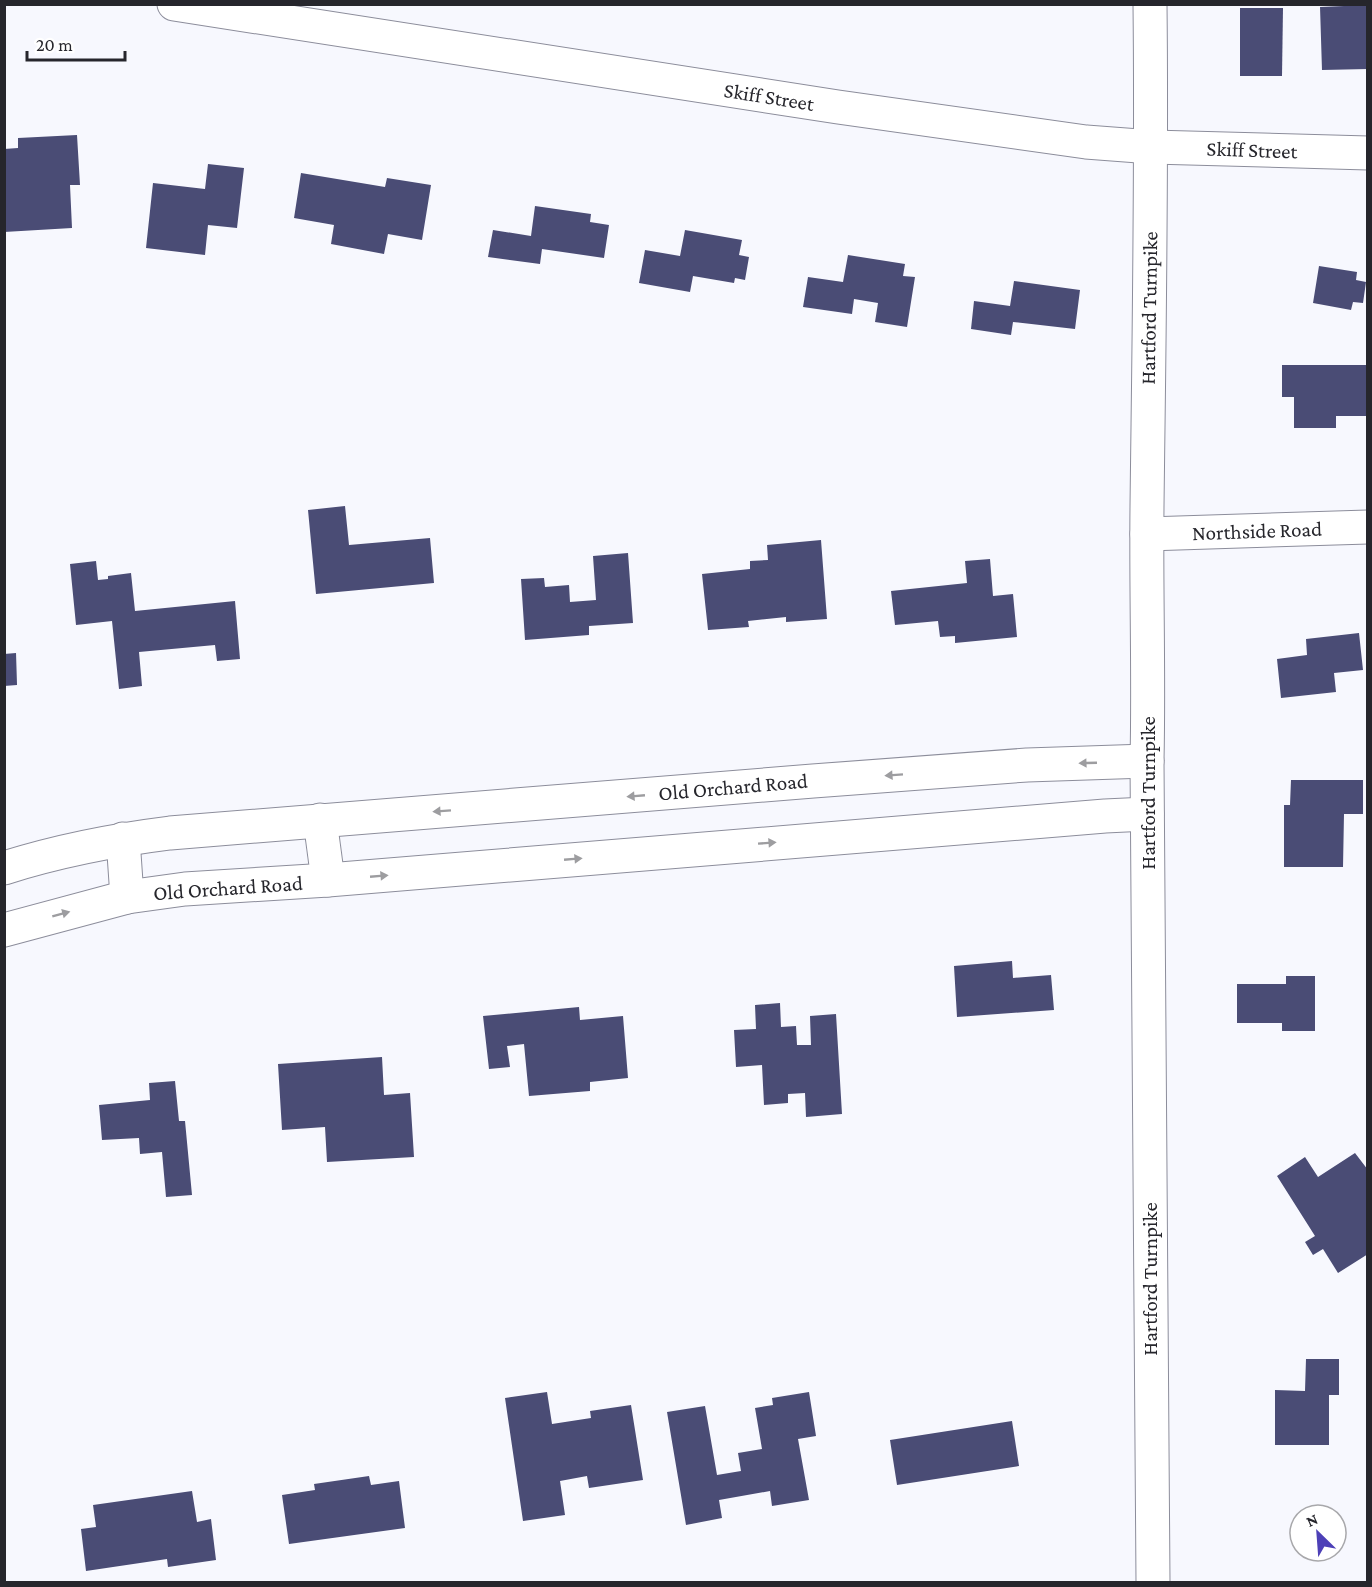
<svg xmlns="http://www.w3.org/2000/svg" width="1372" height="1587" font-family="'Crimson Pro',serif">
<rect width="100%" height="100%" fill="#f7f8fe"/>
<g fill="#4a4c75">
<polygon points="1368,5 1368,69 1322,70 1320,7"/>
<polygon points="1240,8 1283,8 1282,76 1240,76"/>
<polygon points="77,135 80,185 70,185 72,228 4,232 4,149 18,148 18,138"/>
<polygon points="208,164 244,168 237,228 208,225 205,255 146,248 153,183 205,189"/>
<polygon points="301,173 385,187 387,178 431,185 422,240 388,234 384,254 331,244 334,225 294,218"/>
<polygon points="535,206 591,214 590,222 609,225 604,258 542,249 540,264 488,257 493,230 531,236"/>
<polygon points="685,230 742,240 739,255 749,257 745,280 735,278 734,283 693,276 690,292 639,283 645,250 680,256"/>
<polygon points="848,255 905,264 903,276 915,277 907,327 875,322 878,303 854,299 852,314 803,307 808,277 843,282"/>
<polygon points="1319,266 1357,272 1356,280 1366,282 1363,303 1353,302 1351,310 1313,303"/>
<polygon points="1014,281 1080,290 1075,329 1013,322 1011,335 971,329 974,301 1010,306"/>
<polygon points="1282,365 1368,365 1368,416 1336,416 1336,428 1294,428 1294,397 1282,397"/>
<polygon points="345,506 349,545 430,538 434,583 316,594 308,510"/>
<polygon points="821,540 827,619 786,622 786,617 748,621 749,627 708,630 702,574 750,569 750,561 768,560 767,545"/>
<polygon points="628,553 633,623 589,626 589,635 525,640 521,579 544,578 545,587 569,585 570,602 596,600 593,556"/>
<polygon points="990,559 993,596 1013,594 1017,637 955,643 955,636 940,637 938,621 895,625 891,591 967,583 965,561"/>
<polygon points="96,561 98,580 108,579 108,576 131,573 135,611 235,601 240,659 217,661 215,645 139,652 142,686 119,689 112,621 76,625 70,564"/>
<polygon points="1359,633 1363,670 1334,673 1336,692 1281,698 1277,659 1307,655 1306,639"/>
<polygon points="16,653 17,685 4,686 4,654"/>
<polygon points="1291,780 1363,780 1363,814 1344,814 1343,867 1284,867 1284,805 1290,805"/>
<polygon points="1012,961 1013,978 1051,975 1054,1010 957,1017 954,966"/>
<polygon points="1286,976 1315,976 1315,1031 1282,1031 1282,1023 1237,1023 1237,984 1286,984"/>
<polygon points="780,1003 781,1027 796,1026 797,1045 811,1045 810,1016 836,1014 842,1114 806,1117 805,1093 788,1094 788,1103 764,1105 762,1065 736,1067 734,1030 756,1029 755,1005"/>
<polygon points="579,1007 580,1020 623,1016 628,1078 590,1082 590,1091 529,1096 524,1044 507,1046 510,1067 489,1069 483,1016"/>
<polygon points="382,1057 384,1095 410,1093 414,1157 327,1162 325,1127 282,1130 278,1064"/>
<polygon points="175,1081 179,1121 185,1121 192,1195 166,1197 162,1152 140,1154 139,1138 102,1140 99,1105 150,1100 149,1083"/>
<polygon points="1355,1153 1368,1170 1368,1254 1338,1273 1323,1249 1313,1255 1305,1242 1315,1236 1277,1176 1305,1157 1318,1177"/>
<polygon points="1306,1359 1339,1359 1339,1395 1329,1395 1329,1445 1275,1445 1275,1390 1305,1391"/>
<polygon points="547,1392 552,1424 591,1418 590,1411 631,1405 643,1480 589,1488 587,1476 560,1481 565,1515 523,1521 505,1398"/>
<polygon points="809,1392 816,1436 798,1439 809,1500 772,1506 770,1491 719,1500 722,1518 686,1525 667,1412 705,1406 717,1475 741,1471 738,1453 762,1449 755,1408 773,1405 772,1398"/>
<polygon points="1012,1421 1019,1466 897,1485 890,1440"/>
<polygon points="369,1476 371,1485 399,1481 405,1528 289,1544 282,1495 315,1490 314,1484"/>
<polygon points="192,1491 197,1522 211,1519 216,1560 168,1567 167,1559 86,1571 81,1529 96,1527 93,1505"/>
</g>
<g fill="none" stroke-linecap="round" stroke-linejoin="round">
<g stroke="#8c8d9b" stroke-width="35">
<g id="street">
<polyline points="1147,534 1368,527"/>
<polyline points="320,820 328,880"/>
<polyline points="123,839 127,897"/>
<path d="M 4,868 C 58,851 114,840 170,833 L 813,781 L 1027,765 L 1147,761"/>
<polyline points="4,930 127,897 185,889 328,880 1105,816 1147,814"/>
</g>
</g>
<g stroke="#8c8d9b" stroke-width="35">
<g id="secondary">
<polyline points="174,4 838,107 1086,142 1152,147 1368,153"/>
<path d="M 1150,4 C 1152,172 1149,340 1147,507 C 1146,592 1149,676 1147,761 L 1153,1582"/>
</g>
</g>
<use href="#street" stroke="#fff" stroke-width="33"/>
<use href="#secondary" stroke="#fff" stroke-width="33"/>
</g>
<defs><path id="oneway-solid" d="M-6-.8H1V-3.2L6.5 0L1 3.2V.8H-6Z" transform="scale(1.5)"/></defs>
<g fill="#9d9da0">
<use href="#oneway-solid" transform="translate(1088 763) rotate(178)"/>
<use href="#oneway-solid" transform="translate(894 775) rotate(176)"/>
<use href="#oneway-solid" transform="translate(636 796) rotate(175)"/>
<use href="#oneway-solid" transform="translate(442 811) rotate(176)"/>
<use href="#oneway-solid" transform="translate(767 843) rotate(-4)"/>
<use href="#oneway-solid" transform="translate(573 859) rotate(-5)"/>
<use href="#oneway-solid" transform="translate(379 876) rotate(-5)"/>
<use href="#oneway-solid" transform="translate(61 914) rotate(-15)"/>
</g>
<g text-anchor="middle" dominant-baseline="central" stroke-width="6" stroke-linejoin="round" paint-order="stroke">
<g font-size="21" fill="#26262c" stroke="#fff">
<text transform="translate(769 97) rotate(9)">Skiff Street</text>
<text transform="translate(1252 150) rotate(2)">Skiff Street</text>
<text transform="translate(1149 308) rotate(-89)">Hartford Turnpike</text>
<text transform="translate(1257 531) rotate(-2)">Northside Road</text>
<text transform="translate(733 787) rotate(-5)">Old Orchard Road</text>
<text transform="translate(1148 793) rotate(-90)">Hartford Turnpike</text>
<text transform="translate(228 888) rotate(-4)">Old Orchard Road</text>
<text transform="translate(1150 1279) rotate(-90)">Hartford Turnpike</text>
</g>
</g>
<rect width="1372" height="1587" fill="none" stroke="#26262c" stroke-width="12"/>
<g transform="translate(1318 1533) rotate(335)"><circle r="28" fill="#ffffff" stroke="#a8a8ab" stroke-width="1.5"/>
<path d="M0-4.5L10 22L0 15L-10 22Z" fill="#4d40b7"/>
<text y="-9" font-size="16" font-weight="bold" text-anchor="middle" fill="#26262c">N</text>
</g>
<path d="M27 51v9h98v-9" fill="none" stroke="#26262c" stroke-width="3"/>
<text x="36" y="51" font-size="18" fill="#26262c" stroke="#ffffff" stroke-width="4.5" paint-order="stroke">20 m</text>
</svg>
